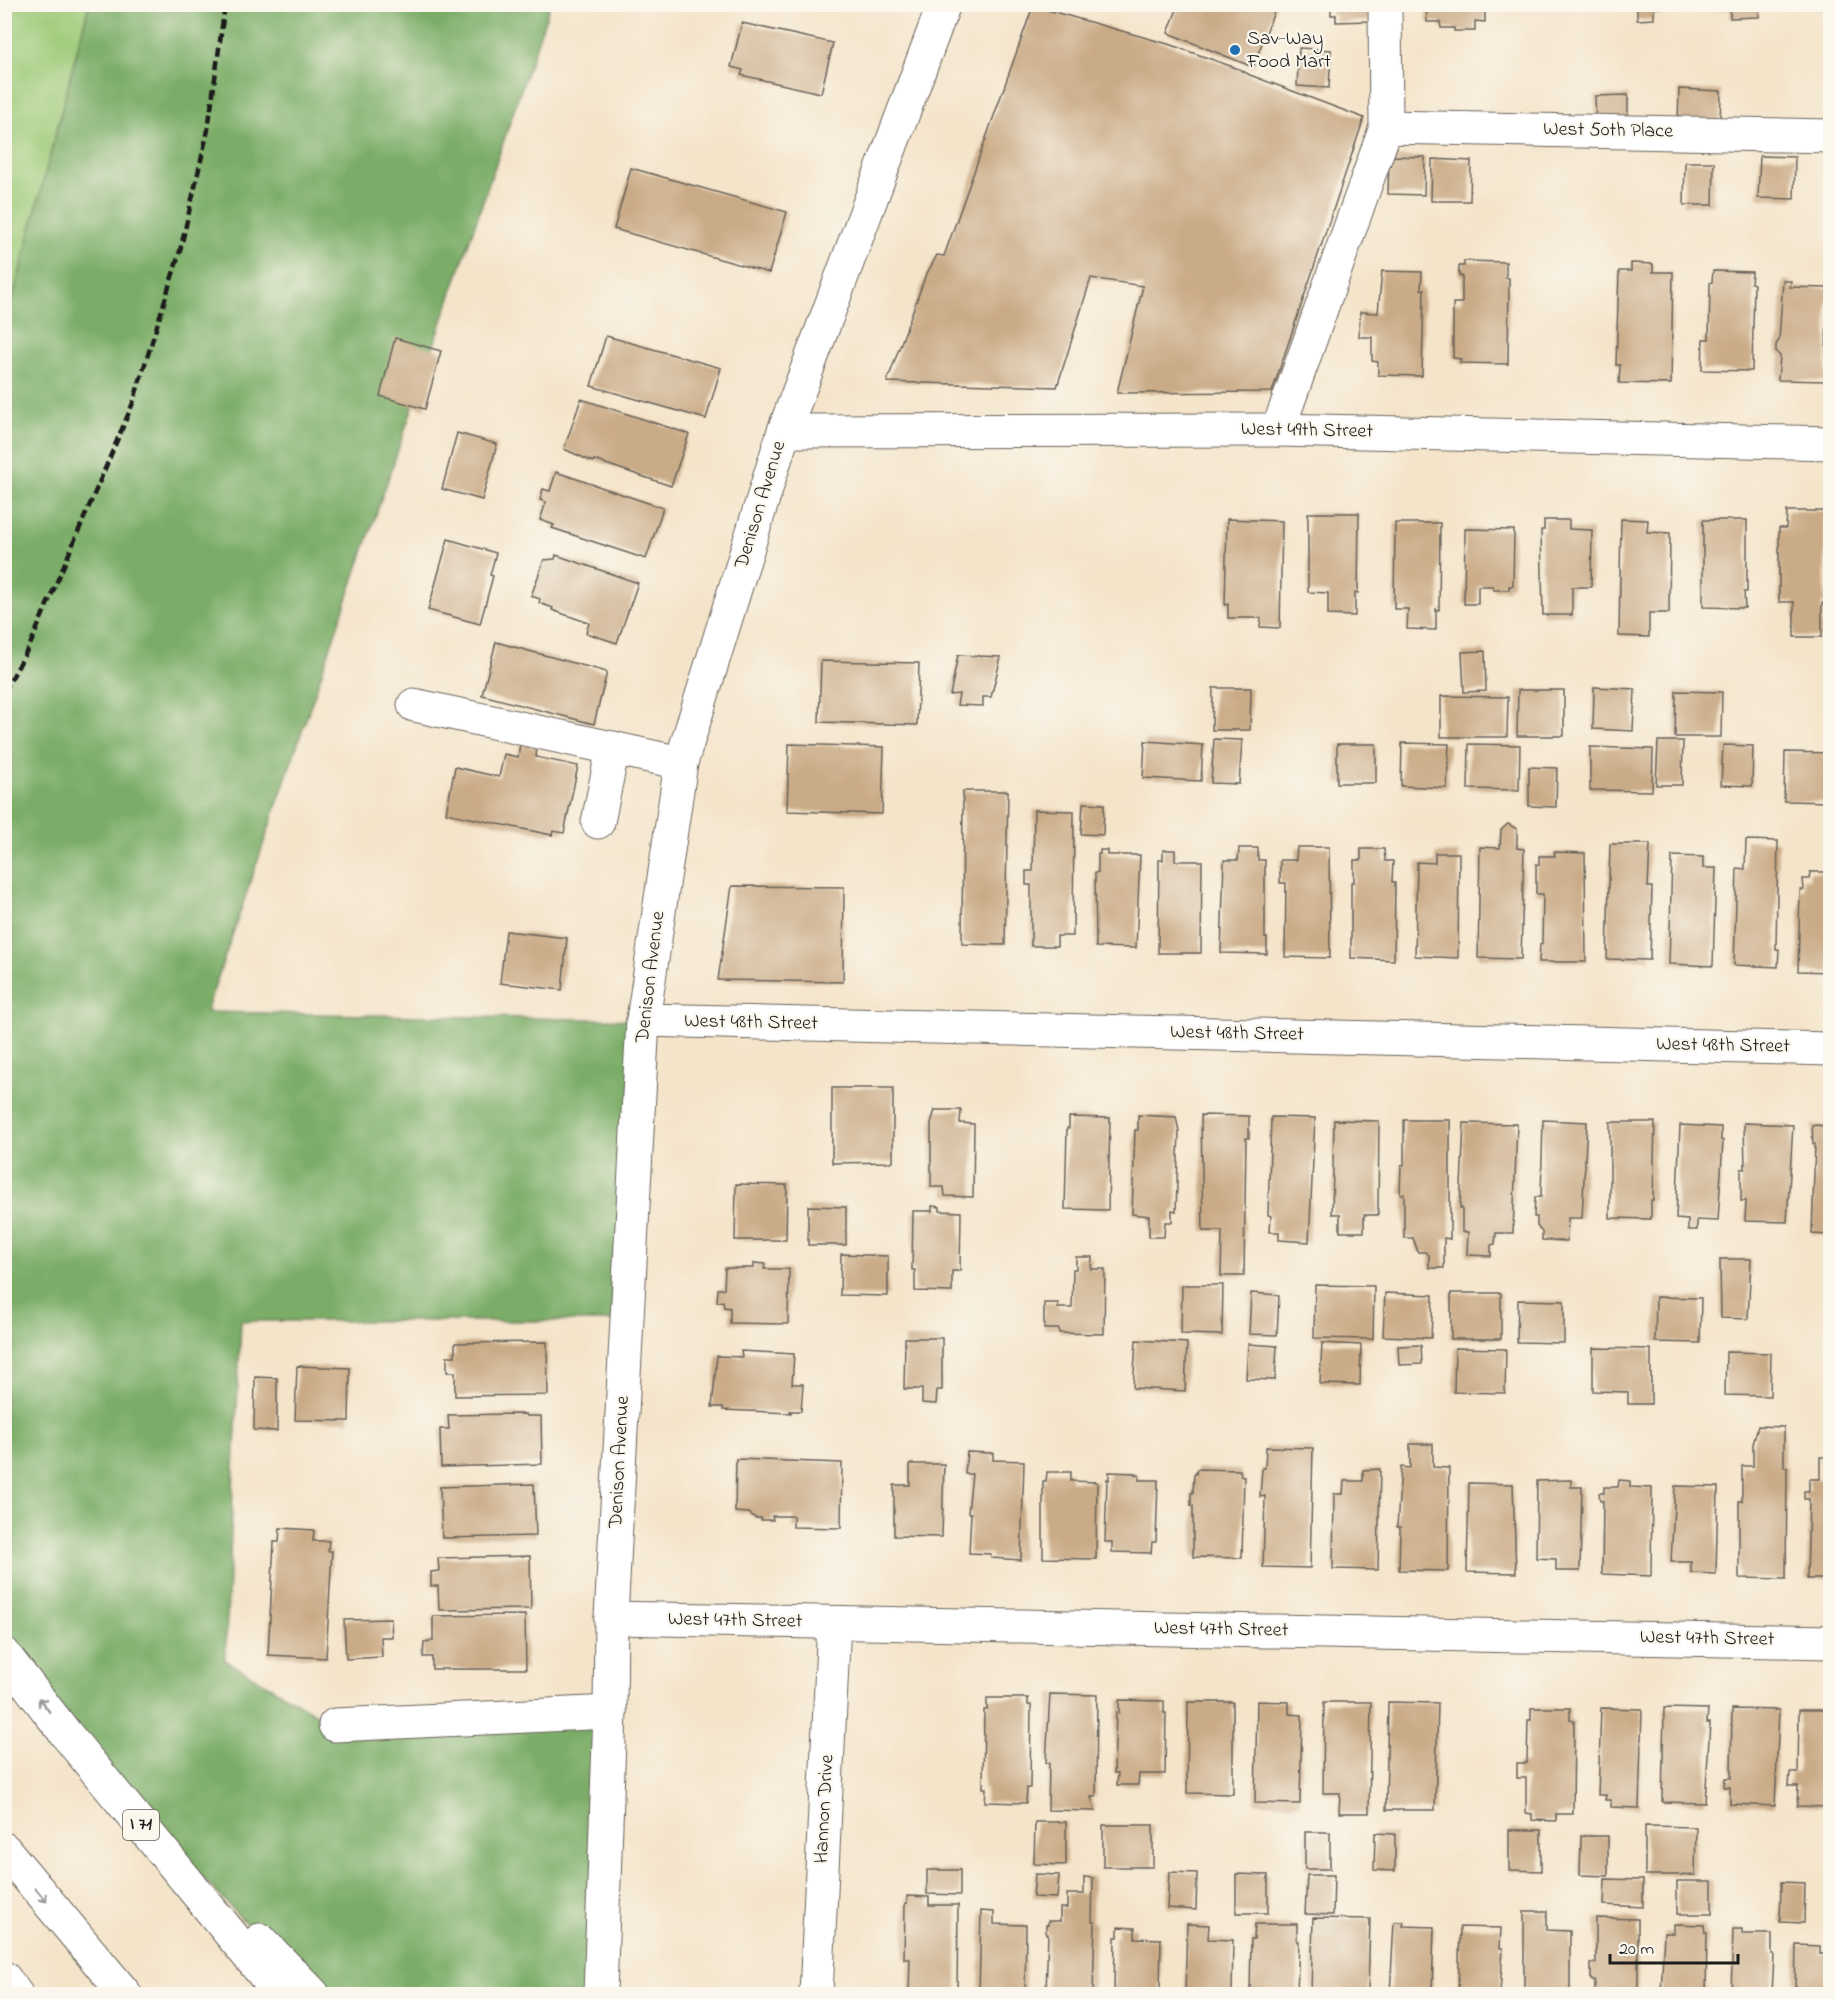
<svg xmlns="http://www.w3.org/2000/svg" width="1835" height="1999" font-family="'Indie Flower',sans-serif">
<rect width="100%" height="100%" fill="#fbf7ec"/>
<filter id="ink" filterUnits="userSpaceOnUse"><feTurbulence type="fractalNoise" baseFrequency=".0167" numOctaves="2"/><feDisplacementMap in="SourceGraphic" scale="12" xChannelSelector="R" yChannelSelector="G"/><feConvolveMatrix kernelMatrix="1 2 1 2 8 2 1 2 1" color-interpolation-filters="sRGB"/></filter>
<filter id="wash" filterUnits="userSpaceOnUse"><feTurbulence type="fractalNoise" baseFrequency=".008" numOctaves="4" result="noise"/><feDisplacementMap in="SourceGraphic" scale="24" xChannelSelector="R" yChannelSelector="G"/><feGaussianBlur stdDeviation="1.35" result="paint"/><feColorMatrix in="noise" values="0 0 0 0 0 0 0 0 0 0 0 0 0 0 0 0 0 1.4 0 .05"/><feComposite in="paint" operator="in"/></filter>
<g filter="url(#wash)">
<rect width="100%" height="100%" fill="#f4e4ca"/>
<polygon fill="#9bc976" stroke="#5c7249" stroke-width="1.5" points="5,5 89,5 5,329"/>
<polygon fill="#7cad67" stroke="#4c6442" stroke-width="1.5" points="89,5 550,5 206,1012 643,1020 627,1321 241,1321 225,1660 335,1725 610,1712 600,1994 313,1994 66,1734 5,1641 5,329"/>
<g id="blocks">
<g fill="#caab87">
<polygon points="1179,4 1277,4 1253,67 1168,33"/>
<polygon points="1331,4 1369,4 1370,21 1336,22 1336,15 1331,15"/>
<polygon points="1426,4 1485,4 1485,22 1475,21 1475,31 1454,31 1454,28 1441,28 1440,22 1427,22"/>
<polygon points="1629,4 1663,4 1663,8 1654,8 1654,19 1637,20 1637,8 1629,9"/>
<polygon points="1709,4 1759,4 1759,17 1730,18 1730,9 1710,10"/>
<polygon points="1780,4 1830,4 1830,8 1780,7"/>
<polygon points="1033,6 1168,44 1239,69 1250,75 1364,118 1272,392 1117,393 1143,286 1091,278 1057,387 887,382 925,277 937,255 944,256"/>
<polygon points="742,23 833,43 821,93 741,75 743,70 731,67"/>
<polygon points="1299,48 1331,50 1329,88 1297,86"/>
<polygon points="1679,89 1721,91 1720,125 1678,123"/>
<polygon points="1628,95 1628,131 1596,131 1595,96"/>
<polygon points="1389,156 1425,157 1424,195 1388,194"/>
<polygon points="1760,156 1795,157 1794,199 1758,198"/>
<polygon points="1432,159 1471,161 1470,201 1431,201"/>
<polygon points="1685,162 1714,162 1713,205 1684,205"/>
<polygon points="631,168 787,212 769,273 614,229"/>
<polygon points="1464,261 1506,262 1506,278 1509,278 1508,364 1460,363 1461,359 1453,358 1453,303 1462,303 1462,276 1459,276 1459,266 1464,266"/>
<polygon points="1631,263 1653,264 1653,272 1673,272 1671,384 1619,383 1620,365 1616,365 1619,271 1631,271"/>
<polygon points="1382,271 1422,272 1421,289 1424,289 1422,376 1378,375 1378,362 1372,361 1372,337 1359,337 1360,312 1378,313"/>
<polygon points="1713,271 1752,272 1751,283 1754,284 1752,371 1702,370 1703,339 1709,339 1710,283 1712,282"/>
<polygon points="1783,281 1791,281 1790,287 1827,288 1826,381 1778,380 1780,356 1776,352 1776,345 1779,340"/>
<polygon points="606,336 721,368 706,419 591,386"/>
<polygon points="395,338 441,351 425,409 380,396"/>
<polygon points="581,399 689,434 671,486 594,460 593,462 564,449"/>
<polygon points="457,433 497,444 482,500 442,489"/>
<polygon points="556,472 663,508 646,559 552,528 554,525 540,520 546,502 540,500 543,489 550,491"/>
<polygon points="1787,511 1825,511 1825,603 1822,603 1822,637 1794,637 1794,602 1779,602 1779,528 1786,528"/>
<polygon points="1308,513 1359,513 1358,593 1355,592 1355,616 1328,615 1328,593 1308,592"/>
<polygon points="1227,519 1282,521 1280,628 1260,627 1261,618 1228,618 1228,604 1225,605"/>
<polygon points="1621,519 1648,520 1647,532 1670,533 1669,613 1649,613 1649,637 1619,636"/>
<polygon points="1544,520 1569,520 1569,529 1592,530 1591,587 1572,587 1572,615 1543,615 1541,530 1544,530"/>
<polygon points="1703,520 1747,520 1747,592 1744,592 1745,608 1703,607"/>
<polygon points="1395,523 1440,523 1439,610 1436,609 1436,630 1407,629 1408,609 1394,609"/>
<polygon points="1465,529 1514,530 1513,586 1509,586 1509,590 1493,590 1493,586 1478,586 1478,604 1464,604"/>
<polygon points="448,539 496,553 490,575 493,576 480,624 428,610"/>
<polygon points="556,555 638,583 617,643 586,633 589,623 552,610 553,608 539,603 540,599 531,596 544,560 555,559"/>
<polygon points="496,642 607,672 594,724 482,695"/>
<polygon points="1485,651 1486,691 1464,692 1462,652"/>
<polygon points="958,655 1001,657 991,697 983,697 983,706 957,705 959,694 950,695"/>
<polygon points="821,661 919,663 917,725 819,722"/>
<polygon points="1594,687 1635,689 1633,731 1593,729"/>
<polygon points="1213,688 1251,688 1250,730 1212,730"/>
<polygon points="1518,690 1564,690 1564,736 1517,736"/>
<polygon points="1676,691 1722,692 1721,737 1675,737"/>
<polygon points="1828,693 1830,693 1830,740 1827,740"/>
<polygon points="1441,696 1508,697 1507,737 1441,737"/>
<polygon points="1214,739 1242,740 1239,784 1211,783"/>
<polygon points="1145,741 1203,745 1201,781 1143,778"/>
<polygon points="1658,741 1683,741 1682,785 1656,785"/>
<polygon points="1402,743 1449,744 1447,788 1401,786"/>
<polygon points="520,744 537,747 536,757 578,766 564,833 553,831 552,835 446,813 455,767 499,777 504,754 518,757"/>
<polygon points="789,744 884,747 882,814 787,811"/>
<rect x="1337" y="744" width="39" height="39"/>
<polygon points="1469,744 1520,745 1519,790 1468,789"/>
<polygon points="1723,745 1753,746 1752,786 1721,785"/>
<polygon points="1590,747 1653,749 1652,791 1590,790"/>
<polygon points="1785,752 1830,753 1830,802 1784,801"/>
<polygon points="1529,767 1557,768 1556,807 1529,806"/>
<polygon points="963,791 1008,791 1005,945 962,944"/>
<polygon points="1083,803 1104,804 1103,835 1081,834"/>
<polygon points="1034,810 1074,811 1073,936 1057,936 1057,946 1031,946 1031,885 1026,885 1026,871 1033,871"/>
<polygon points="1508,824 1517,829 1517,848 1524,849 1521,959 1478,958 1480,847 1500,848 1501,830"/>
<polygon points="1746,840 1778,841 1776,949 1779,949 1778,967 1734,965 1737,868 1745,869"/>
<polygon points="1610,844 1650,844 1648,887 1652,887 1650,960 1607,959"/>
<polygon points="1297,847 1329,847 1330,958 1285,957 1286,883 1280,883 1280,860 1296,860"/>
<polygon points="1239,848 1258,848 1258,860 1265,860 1265,938 1267,938 1267,954 1221,953 1224,860 1238,860"/>
<polygon points="1361,849 1384,849 1385,861 1393,861 1392,882 1395,882 1394,960 1351,958 1351,882 1354,882 1354,860 1361,860"/>
<polygon points="1100,850 1107,850 1107,855 1140,855 1136,948 1096,947 1095,873 1098,872 1098,854 1100,854"/>
<polygon points="1163,850 1175,850 1175,861 1202,861 1201,953 1158,953 1159,860 1163,860"/>
<polygon points="1554,852 1585,853 1586,962 1539,962 1540,944 1542,944 1543,894 1536,894 1536,864 1539,865 1539,856 1555,856"/>
<polygon points="1435,853 1459,853 1458,958 1415,956 1417,862 1435,863"/>
<polygon points="1672,856 1703,857 1703,868 1716,868 1713,966 1669,964"/>
<polygon points="1810,872 1830,872 1830,972 1798,971 1800,890 1804,890 1803,879 1809,879"/>
<polygon points="732,886 844,887 843,982 718,980"/>
<polygon points="506,931 567,938 562,990 500,983"/>
<polygon points="832,1088 893,1088 893,1162 832,1163"/>
<polygon points="935,1110 961,1110 960,1123 974,1124 973,1197 945,1196 944,1187 931,1187 931,1123"/>
<polygon points="1138,1115 1176,1117 1179,1131 1176,1211 1172,1210 1172,1222 1165,1222 1164,1237 1149,1237 1149,1216 1132,1214 1135,1130 1138,1130"/>
<polygon points="1201,1115 1249,1116 1249,1138 1246,1138 1244,1276 1221,1276 1222,1231 1203,1231"/>
<polygon points="1069,1117 1110,1118 1108,1210 1065,1209 1067,1128 1069,1128"/>
<polygon points="1271,1117 1315,1118 1309,1242 1279,1240 1279,1232 1270,1232 1271,1216 1268,1215"/>
<polygon points="1334,1120 1379,1121 1378,1215 1364,1215 1364,1232 1340,1232 1340,1214 1332,1214"/>
<polygon points="1404,1120 1450,1120 1450,1239 1444,1238 1444,1268 1429,1268 1429,1255 1425,1252 1418,1252 1413,1238 1404,1238 1404,1194 1400,1194 1401,1165 1404,1165"/>
<polygon points="1543,1120 1587,1122 1582,1218 1568,1218 1567,1241 1542,1240 1542,1232 1537,1226 1537,1217 1534,1217 1535,1197 1541,1197"/>
<polygon points="1610,1122 1655,1122 1653,1200 1651,1200 1651,1219 1610,1218"/>
<polygon points="1464,1123 1517,1124 1513,1233 1496,1233 1495,1244 1491,1245 1491,1256 1467,1255 1468,1232 1462,1232 1462,1208 1460,1208"/>
<polygon points="1744,1123 1793,1125 1787,1222 1745,1221 1746,1201 1741,1201 1741,1169 1745,1169"/>
<polygon points="1680,1125 1721,1127 1721,1140 1723,1141 1718,1221 1697,1220 1697,1230 1688,1230 1688,1220 1676,1219"/>
<polygon points="1812,1125 1830,1126 1830,1235 1812,1234 1815,1144 1813,1144"/>
<polygon points="736,1184 787,1185 786,1240 735,1240"/>
<polygon points="808,1206 846,1207 846,1245 808,1245"/>
<polygon points="932,1206 940,1207 940,1211 961,1212 960,1271 952,1271 952,1292 915,1291 915,1270 912,1270 913,1211 932,1211"/>
<polygon points="841,1254 888,1256 888,1296 840,1295"/>
<polygon points="1076,1257 1092,1257 1091,1269 1105,1269 1104,1334 1059,1333 1059,1329 1044,1329 1044,1303 1058,1303 1058,1308 1072,1308 1073,1269 1076,1269"/>
<polygon points="1720,1259 1751,1259 1748,1319 1721,1318"/>
<polygon points="754,1263 765,1264 764,1269 789,1269 788,1324 730,1323 730,1308 724,1307 723,1301 717,1302 718,1289 724,1289 725,1268 754,1268"/>
<polygon points="1182,1285 1223,1285 1222,1335 1181,1334"/>
<polygon points="1315,1285 1374,1286 1373,1339 1314,1338"/>
<polygon points="1251,1293 1279,1295 1277,1335 1249,1334"/>
<polygon points="1385,1293 1433,1295 1431,1338 1383,1336"/>
<rect x="1451" y="1293" width="50" height="46"/>
<polygon points="1656,1297 1701,1298 1700,1343 1655,1342"/>
<polygon points="1518,1300 1564,1301 1564,1343 1517,1342"/>
<polygon points="905,1338 942,1338 942,1390 937,1390 936,1404 922,1403 922,1389 904,1389"/>
<polygon points="1136,1340 1187,1343 1185,1391 1133,1388"/>
<polygon points="547,1342 548,1395 455,1396 455,1372 447,1372 447,1356 455,1356 455,1343"/>
<polygon points="1322,1343 1361,1345 1360,1385 1320,1384"/>
<polygon points="1248,1344 1277,1346 1275,1380 1246,1379"/>
<polygon points="1421,1345 1422,1364 1399,1365 1398,1346"/>
<polygon points="1455,1348 1506,1349 1505,1393 1454,1392"/>
<polygon points="1593,1348 1651,1349 1651,1404 1628,1404 1628,1392 1593,1391"/>
<polygon points="741,1351 794,1354 792,1384 803,1384 801,1411 790,1411 791,1413 723,1410 723,1407 712,1407 717,1356 742,1357"/>
<polygon points="1726,1352 1771,1353 1770,1396 1725,1395"/>
<polygon points="297,1366 350,1368 349,1421 295,1420"/>
<polygon points="255,1377 277,1378 277,1431 254,1430"/>
<polygon points="526,1414 526,1416 541,1416 542,1464 441,1467 440,1429 449,1429 448,1415"/>
<polygon points="1758,1426 1784,1427 1784,1467 1787,1467 1786,1579 1739,1578 1739,1501 1742,1501 1742,1466 1753,1466 1753,1444"/>
<polygon points="1410,1444 1433,1444 1433,1467 1449,1468 1448,1571 1399,1570 1400,1527 1397,1527 1401,1467 1410,1468"/>
<polygon points="1266,1447 1313,1448 1310,1568 1263,1567 1265,1496 1260,1497 1262,1468 1265,1468"/>
<polygon points="967,1452 993,1453 993,1460 1024,1461 1021,1560 991,1558 991,1554 969,1553 971,1513 968,1513 972,1474 965,1474"/>
<polygon points="1820,1457 1830,1457 1830,1579 1807,1579 1809,1499 1804,1499 1804,1491 1809,1491 1809,1479 1820,1479"/>
<polygon points="736,1459 842,1463 841,1528 793,1527 793,1516 772,1516 773,1520 761,1520 761,1518 755,1518 749,1513 735,1512"/>
<polygon points="910,1464 944,1464 942,1537 894,1536 894,1485 910,1485"/>
<polygon points="1197,1469 1240,1470 1241,1476 1244,1476 1242,1558 1193,1557 1193,1506 1191,1506 1191,1493 1193,1493 1194,1474 1196,1474"/>
<polygon points="1380,1469 1378,1570 1333,1569 1334,1494 1343,1494 1344,1481 1363,1481 1363,1470"/>
<polygon points="1047,1472 1071,1472 1071,1481 1097,1482 1096,1559 1043,1558 1043,1481 1046,1481"/>
<polygon points="1109,1472 1135,1473 1135,1475 1139,1475 1139,1480 1158,1480 1156,1542 1152,1542 1151,1553 1112,1552 1112,1542 1105,1542 1107,1479 1109,1480"/>
<polygon points="1571,1480 1571,1487 1582,1487 1580,1571 1556,1571 1556,1559 1536,1558 1537,1481"/>
<polygon points="1619,1480 1630,1481 1630,1487 1652,1488 1651,1576 1602,1574 1603,1501 1600,1501 1599,1493 1604,1493 1604,1487 1618,1487"/>
<polygon points="1469,1483 1513,1484 1516,1573 1467,1572"/>
<polygon points="534,1484 536,1536 442,1538 440,1487"/>
<polygon points="1675,1486 1718,1487 1716,1574 1691,1573 1691,1562 1671,1562"/>
<polygon points="280,1528 314,1530 313,1541 329,1541 328,1551 332,1551 326,1658 268,1655 274,1542 279,1542"/>
<polygon points="530,1556 531,1609 439,1610 438,1586 431,1586 431,1572 439,1571 438,1558"/>
<polygon points="525,1615 526,1669 432,1669 432,1657 423,1657 424,1642 433,1641 433,1616"/>
<polygon points="391,1619 392,1637 381,1637 382,1657 346,1659 344,1620"/>
<polygon points="1050,1694 1097,1695 1096,1797 1091,1797 1095,1811 1048,1810 1049,1763 1046,1763"/>
<polygon points="987,1698 1028,1698 1028,1705 1031,1705 1030,1788 1027,1788 1026,1803 985,1802 986,1788 983,1788 984,1710 987,1710"/>
<polygon points="1119,1700 1164,1701 1164,1713 1166,1713 1165,1774 1139,1774 1138,1785 1117,1785 1118,1773 1114,1773 1116,1712 1119,1713"/>
<polygon points="1257,1701 1289,1702 1289,1714 1302,1715 1300,1804 1255,1803"/>
<polygon points="1188,1702 1233,1702 1233,1794 1187,1793"/>
<polygon points="1324,1702 1371,1702 1369,1813 1339,1813 1340,1793 1323,1793"/>
<polygon points="1388,1702 1438,1703 1435,1810 1386,1810"/>
<polygon points="1531,1708 1570,1708 1570,1720 1574,1721 1573,1814 1556,1814 1556,1821 1532,1820 1532,1814 1526,1813 1526,1778 1517,1778 1517,1763 1527,1763 1528,1720 1531,1720"/>
<polygon points="1601,1708 1642,1709 1639,1808 1611,1807 1611,1800 1605,1800 1606,1795 1598,1795"/>
<polygon points="1664,1708 1708,1709 1707,1723 1710,1723 1705,1803 1662,1802"/>
<polygon points="1732,1709 1779,1710 1775,1806 1730,1804 1730,1787 1724,1787 1725,1778 1731,1778"/>
<polygon points="1799,1710 1830,1710 1830,1807 1797,1806 1798,1786 1789,1786 1790,1773 1798,1773"/>
<polygon points="1035,1822 1066,1822 1066,1865 1034,1864"/>
<rect x="1103" y="1825" width="50" height="42"/>
<polygon points="1645,1826 1696,1827 1695,1875 1645,1875"/>
<polygon points="1509,1830 1541,1830 1541,1871 1509,1870"/>
<rect x="1305" y="1832" width="25" height="37"/>
<polygon points="1375,1833 1395,1834 1395,1871 1374,1870"/>
<polygon points="1581,1836 1608,1836 1608,1876 1580,1875"/>
<polygon points="927,1870 960,1870 960,1895 927,1894"/>
<polygon points="1169,1872 1197,1873 1196,1910 1167,1908"/>
<polygon points="1035,1874 1059,1875 1057,1898 1033,1897"/>
<polygon points="1236,1874 1268,1875 1268,1913 1236,1913"/>
<polygon points="1307,1875 1334,1875 1333,1915 1305,1914"/>
<polygon points="1084,1877 1093,1878 1092,1922 1095,1922 1093,1994 1049,1994 1046,1993 1048,1934 1046,1934 1046,1925 1048,1925 1048,1921 1060,1921 1060,1908 1067,1908 1067,1894 1084,1894"/>
<polygon points="1605,1879 1643,1880 1643,1907 1604,1905"/>
<rect x="1677" y="1881" width="35" height="33"/>
<polygon points="1781,1882 1805,1883 1804,1923 1780,1922"/>
<polygon points="907,1896 929,1897 929,1905 958,1905 957,1994 909,1994 910,1959 904,1959 905,1904 907,1903"/>
<polygon points="981,1911 994,1912 994,1924 1026,1925 1025,1994 979,1994"/>
<polygon points="1524,1911 1547,1911 1547,1930 1570,1931 1570,1994 1524,1994"/>
<polygon points="1313,1918 1370,1919 1368,1994 1311,1994"/>
<polygon points="1596,1918 1638,1919 1638,1994 1595,1994 1595,1980 1591,1980 1591,1963 1596,1963"/>
<polygon points="1394,1922 1404,1922 1403,1926 1434,1927 1432,1994 1390,1994"/>
<polygon points="1187,1924 1209,1925 1208,1939 1233,1940 1232,1994 1185,1994"/>
<polygon points="1255,1924 1297,1924 1297,1941 1299,1941 1297,1994 1250,1994 1251,1939 1254,1939"/>
<polygon points="1674,1924 1704,1925 1705,1933 1707,1933 1706,1994 1661,1994 1664,1933 1674,1933"/>
<polygon points="1118,1927 1135,1928 1135,1938 1161,1939 1160,1994 1114,1994 1115,1937 1118,1937"/>
<polygon points="1460,1927 1501,1928 1500,1948 1503,1948 1500,1994 1458,1994"/>
<polygon points="1733,1929 1742,1929 1742,1934 1772,1934 1772,1954 1774,1954 1772,1994 1731,1994"/>
<polygon points="1796,1945 1820,1946 1820,1954 1830,1954 1830,1994 1795,1994"/>
</g>
</g>
</g>
<g filter="url(#ink)">
<use href="#blocks" fill-opacity="0" stroke="#686259" stroke-width="1.5"/>
<g fill="none" stroke-linecap="round" stroke-linejoin="round">
<g stroke="#686259" stroke-width="35">
<g id="minor">
<polyline points="1386,127 1830,136"/>
<polyline points="1278,430 1386,127 1385,4"/>
<polyline points="784,431 1278,430 1830,443"/>
<polyline points="414,705 681,763"/>
<polyline points="598,822 613,748"/>
<polyline points="643,1020 1830,1049"/>
<polyline points="611,1618 1830,1642"/>
<polyline points="335,1725 610,1712"/>
<polyline points="816,1994 834,1623"/>
</g>
</g>
<g stroke="#686259" stroke-width="35">
<polyline id="major" points="600,1994 610,1712 611,1618 643,1020 681,763 784,431 944,4"/>
</g>
<g stroke="#686259" stroke-width="35">
<g id="highway">
<polyline points="4,1654 66,1734 280,1994"/>
<polyline points="4,1849 125,1994"/>
<polyline points="260,1940 313,1994"/>
<polyline points="4,1978 16,1994"/>
</g>
</g>
<use href="#minor" stroke="#fff" stroke-width="33"/>
<use href="#major" stroke="#fff" stroke-width="33"/>
<use href="#highway" stroke="#fff" stroke-width="33"/>
<polyline stroke="#1c1c1c" stroke-width="4.5" stroke-dasharray="9 4.5" stroke-linecap="butt" points="4,692 30,645 133,403 180,251 208,130 225,4"/>
</g>
<defs><path id="oneway-shaft" d="M-6 0H5M1.5-3L5.5 0L1.5 3" fill="none" stroke-width="1.6" stroke-linecap="round" stroke-linejoin="round" transform="scale(1.5)"/></defs>
<g stroke="#999">
<use href="#oneway-shaft" transform="translate(44 1705) rotate(-128)"/>
<use href="#oneway-shaft" transform="translate(41 1895) rotate(50)"/>
</g>
</g>
<circle fill="#1f6fb2" stroke="#fbf7ec" stroke-width="2" cx="1235" cy="50" r="6"/>
<g text-anchor="middle" dominant-baseline="central" stroke-width="4.5" stroke-linejoin="round" paint-order="stroke">
<rect fill="#fbf7ec" stroke="#5f5e5a" stroke-width="1.5" x="123" y="1810" width="36" height="30" rx="4.5"/>
<g font-size="18" font-weight="bold" fill="#1c1c1c">
<text x="141" y="1825">I 71</text>
</g>
<g font-size="20" fill="#1c1c1c" stroke="#fbf7ec" text-anchor="start">
<text x="1247" y="39">Sav-Way<tspan x="1247" dy="23">Food Mart</tspan></text>
</g>
<g font-size="20" fill="#1c1c1c" stroke="#fbf7ec">
<text transform="translate(1608 131) rotate(1)">West 50th Place</text>
<text transform="translate(1307 431) rotate(1)">West 49th Street</text>
<text transform="translate(761 505) rotate(-73)">Denison Avenue</text>
<text transform="translate(651 977) rotate(-83)">Denison Avenue</text>
<text transform="translate(751 1023) rotate(1)">West 48th Street</text>
<text transform="translate(1237 1034) rotate(1)">West 48th Street</text>
<text transform="translate(1723 1046) rotate(1)">West 48th Street</text>
<text transform="translate(620 1462) rotate(-87)">Denison Avenue</text>
<text transform="translate(735 1621) rotate(1)">West 47th Street</text>
<text transform="translate(1221 1630) rotate(1)">West 47th Street</text>
<text transform="translate(1707 1639) rotate(1)">West 47th Street</text>
<text transform="translate(825 1809) rotate(-87)">Hannon Drive</text>
</g>
</g>
<rect width="1835" height="1999" fill="none" stroke="#fbf7ec" stroke-width="24"/>
<path d="M1610 1954v9h128v-9" fill="none" stroke="#1c1c1c" stroke-width="3"/>
<text x="1619" y="1954" font-size="18" fill="#1c1c1c" stroke="#fbf7ec" stroke-width="4.5" paint-order="stroke">20 m</text>
</svg>
